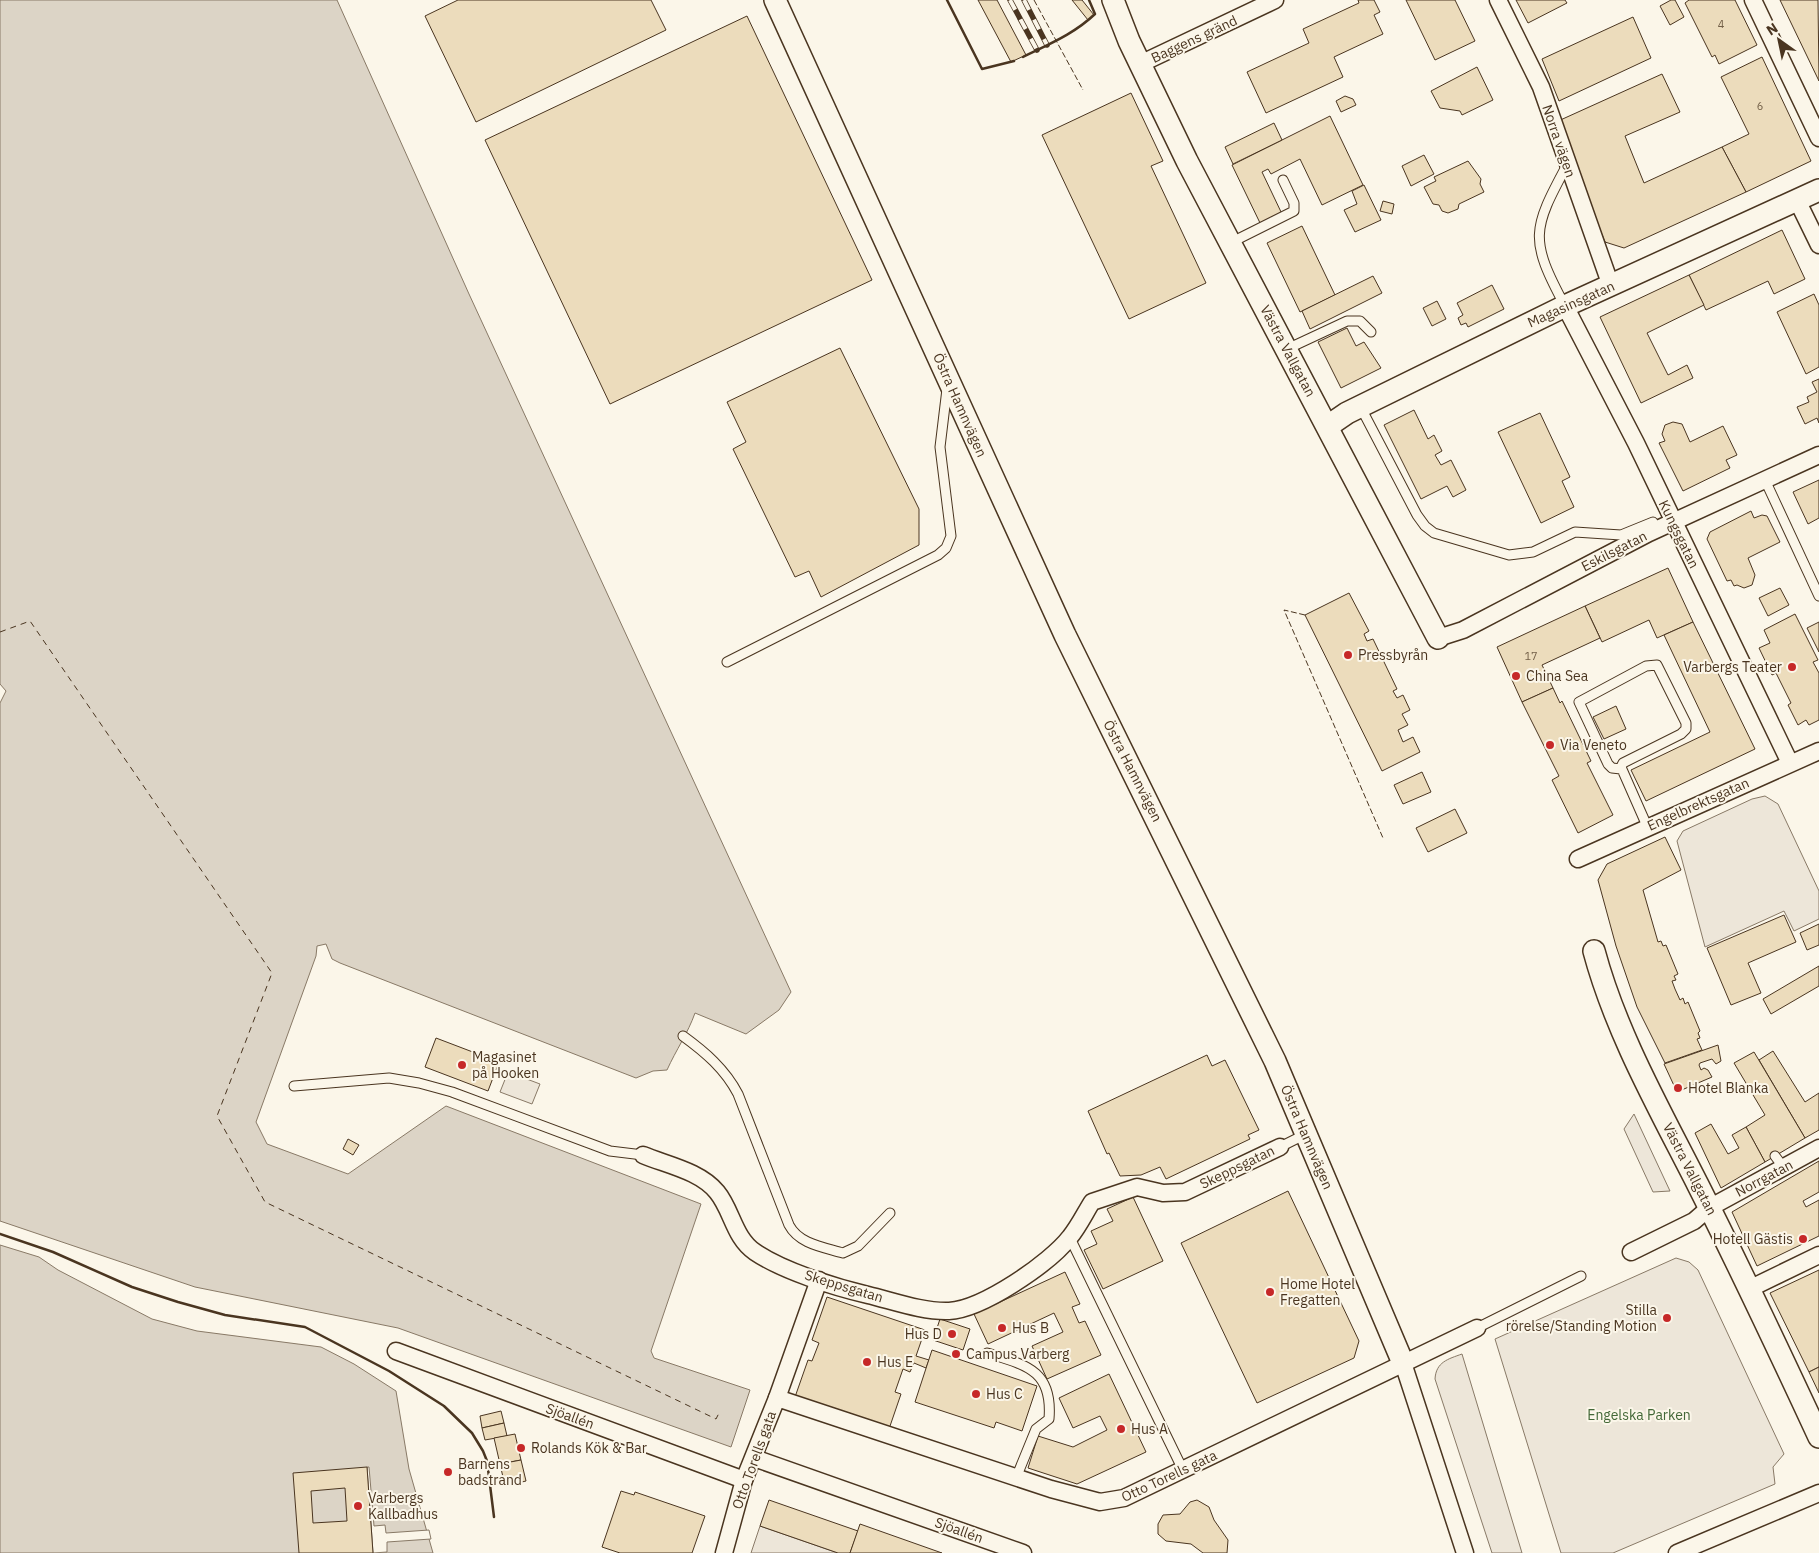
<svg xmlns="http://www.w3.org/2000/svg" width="1819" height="1553" font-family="'IBM Plex Sans',sans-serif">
<rect width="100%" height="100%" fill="#fbf6e9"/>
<g fill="#ede6d9" stroke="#887966">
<polygon points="1765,796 1778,804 1819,891 1819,919 1794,931 1784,911 1705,947 1677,841 1683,831 1752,799"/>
<polygon points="508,1072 540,1084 532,1104 500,1092"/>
<polygon points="1634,1114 1670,1191 1653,1192 1624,1129"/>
<polygon points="1676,1258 1689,1262 1698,1270 1784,1454 1773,1467 1775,1484 1613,1553 1561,1553 1495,1339"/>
<path d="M 1462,1354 L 1522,1553 L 1492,1553 L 1435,1379 C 1436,1362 1448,1359 1462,1354 Z"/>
<polygon points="760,1526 838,1553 751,1553"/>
</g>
<g fill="#dcd4c6" stroke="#887966">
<path d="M 0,0 L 337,0 L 469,294 L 791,992 L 779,1010 L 746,1034 L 695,1013 C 688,1033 676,1050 667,1070 L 653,1071 L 636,1078 L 340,963 L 332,959 L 326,944 L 317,946 L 316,956 L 256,1122 L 267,1144 L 348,1174 L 446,1106 L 701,1204 L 651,1351 L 654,1358 L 750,1390 L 731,1447 L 398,1328 L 195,1287 L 0,1221 L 0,703 L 6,691 L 0,684 Z"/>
<polygon points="0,1245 39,1257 58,1270 152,1319 197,1331 321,1347 354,1364 396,1391 409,1469 433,1553 0,1553"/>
</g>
<polygon fill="#fbf6e9" stroke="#887966" points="367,1467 369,1467 374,1526 385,1525 386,1533 429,1530 431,1539 387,1542 387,1552 373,1553"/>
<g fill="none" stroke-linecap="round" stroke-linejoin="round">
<polyline stroke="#4a3520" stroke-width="1" stroke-dasharray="6 5" stroke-linecap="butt" points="0,632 30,621 272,973 217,1116 265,1202 716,1419 720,1411"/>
</g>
<g fill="#ecdcbc" stroke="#4a3520" fill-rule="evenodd">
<polygon points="458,0 651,0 666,30 476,122 425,16"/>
<polygon points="978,0 997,0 1026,55 1011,62"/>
<polygon points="1072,0 1082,0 1094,15 1088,20"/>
<polygon points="1358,0 1374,0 1380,12 1374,15 1383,34 1334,57 1343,77 1266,113 1247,72 1309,43 1303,29 1359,3"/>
<polygon points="1406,0 1455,0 1475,41 1435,60"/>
<polygon points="1516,0 1565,0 1567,3 1528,23"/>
<polygon points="1671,0 1675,0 1684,17 1670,25 1660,6"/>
<polygon points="1689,0 1735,0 1757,45 1719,64 1715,55 1712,57 1685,3"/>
<polygon points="1780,0 1818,0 1819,81"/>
<polygon points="747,16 872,280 610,404 485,140"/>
<polygon points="1633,17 1651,58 1559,101 1542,59"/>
<polygon points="1762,57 1811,161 1746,192 1722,147 1749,134 1721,77"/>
<polygon points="1477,67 1493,100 1462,115 1460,111 1440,108 1431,91"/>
<polygon points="1662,74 1680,112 1625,136 1644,183 1722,147 1746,192 1624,248 1605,242 1556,122"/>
<polygon points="1131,93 1163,161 1151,166 1206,283 1129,319 1042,135"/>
<polygon points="1345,96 1353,99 1356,105 1341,112 1336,101"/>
<polygon points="1330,116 1363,185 1322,205 1300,159 1271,174 1268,169 1262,172 1282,214 1261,225 1232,165"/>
<polygon points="1274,123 1282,140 1233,164 1225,147"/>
<polygon points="1424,155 1434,174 1411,186 1402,166"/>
<polygon points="1468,161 1481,179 1480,184 1484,192 1459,204 1458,209 1448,213 1442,211 1439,205 1433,204 1424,187 1436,181 1434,177"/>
<polygon points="1364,185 1381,220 1355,232 1344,210 1357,204 1352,191"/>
<polygon points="1383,201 1394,204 1392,214 1380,211"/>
<polygon points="1302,226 1335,295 1300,312 1267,243"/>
<polygon points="1782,230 1805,279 1774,294 1768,281 1706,310 1689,275"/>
<polygon points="1689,275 1704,305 1647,333 1668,375 1687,365 1693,378 1641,403 1600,317"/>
<polygon points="1373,276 1382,293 1310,329 1302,311"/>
<polygon points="1492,285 1504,309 1468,327 1466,323 1461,325 1458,318 1463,315 1457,303"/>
<polygon points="1814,294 1819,305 1819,367 1806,374 1777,312"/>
<polygon points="1437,301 1446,319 1432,326 1423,308"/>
<polygon points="1347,328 1356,346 1364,342 1381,368 1341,388 1318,342"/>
<polygon points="840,348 919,509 919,545 821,597 809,571 795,577 733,449 746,442 727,402"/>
<polygon points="1819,379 1819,423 1817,418 1805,424 1797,407 1809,402 1807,397 1817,392 1812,382"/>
<polygon points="1414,410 1428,439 1434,435 1442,451 1435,455 1441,465 1451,460 1466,490 1453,497 1447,486 1421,499 1384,425"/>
<polygon points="1540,413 1570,477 1562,481 1574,507 1541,523 1498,432"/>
<polygon points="1673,422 1682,424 1690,442 1723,426 1737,455 1726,460 1730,468 1683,491 1659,443 1665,441 1662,434 1665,425"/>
<polygon points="1819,480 1819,518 1808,524 1793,492"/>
<polygon points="1751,511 1754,518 1762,515 1767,516 1780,542 1748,558 1755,575 1752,585 1744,588 1737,585 1734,586 1731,580 1727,581 1707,539 1710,532"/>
<polygon points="1668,568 1693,622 1657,638 1649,620 1602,642 1585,606"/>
<polygon points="1780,588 1789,605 1768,616 1759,598"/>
<polygon points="1349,593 1369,631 1364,634 1367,641 1373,639 1397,689 1393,691 1397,698 1403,695 1410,710 1402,714 1408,725 1398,730 1403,742 1413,737 1420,752 1382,771 1305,615"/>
<polygon points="1585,606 1600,638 1542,665 1553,688 1522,702 1497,647"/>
<polygon points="1795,614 1818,660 1813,662 1819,673 1819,720 1809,725 1806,720 1798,725 1788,705 1791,703 1776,673 1772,675 1759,648 1770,643 1764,630"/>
<polygon points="1693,622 1755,749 1646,801 1631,770 1710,732 1664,635"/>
<polygon points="1819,622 1819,652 1807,628"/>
<polygon points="1553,688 1560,703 1562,701 1591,761 1587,763 1613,815 1578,833 1552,780 1559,776 1522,702"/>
<polygon points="1616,706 1626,729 1604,739 1593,717"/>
<polygon points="1422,772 1431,792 1403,804 1394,785"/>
<polygon points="1455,809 1467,833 1428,852 1416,828"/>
<polygon points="1665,837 1681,870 1643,890 1658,942 1661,941 1663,946 1666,945 1678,974 1674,976 1676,980 1672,981 1675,989 1680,1000 1683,998 1685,1004 1688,1002 1700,1031 1698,1033 1700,1038 1697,1039 1702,1050 1665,1063 1637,1007 1616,946 1598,880 1607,864"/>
<polygon points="1784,915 1796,942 1748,963 1761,993 1731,1005 1707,948"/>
<polygon points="1819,924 1819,945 1807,950 1800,933"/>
<polygon points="1819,966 1819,986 1771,1014 1763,999"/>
<polygon points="436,1038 499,1062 488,1091 425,1067"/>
<polygon points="1718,1045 1721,1061 1716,1064 1712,1059 1700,1063 1699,1065 1701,1070 1704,1068 1708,1070 1712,1077 1677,1092 1664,1064"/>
<polygon points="1773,1051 1805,1102 1819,1093 1819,1130 1805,1138 1759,1060"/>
<polygon points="1754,1052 1805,1138 1765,1162 1746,1127 1765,1115 1734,1063"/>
<polygon points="1207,1055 1212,1066 1225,1060 1259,1130 1248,1135 1250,1139 1166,1179 1160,1167 1141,1175 1120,1176 1109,1153 1107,1154 1088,1111"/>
<polygon points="1711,1124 1728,1154 1739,1148 1732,1135 1746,1127 1765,1162 1721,1188 1695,1133"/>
<polygon points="348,1139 359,1145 353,1155 343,1149"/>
<polygon points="1819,1161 1819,1192 1803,1201 1806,1207 1819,1200 1819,1236 1757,1266 1732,1212"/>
<polygon points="1288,1191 1359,1341 1354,1358 1257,1403 1181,1243"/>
<polygon points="1133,1197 1163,1261 1103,1289 1084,1250 1097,1244 1091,1231 1113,1221 1107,1209"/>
<polygon points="1819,1270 1819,1367 1809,1372 1770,1293"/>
<polygon points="1065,1272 1080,1304 1072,1307 1079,1323 1085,1321 1101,1355 1047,1379 1032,1346 1063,1332 1054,1313 988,1344 974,1314"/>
<polygon points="827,1297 925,1330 916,1356 929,1360 926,1368 914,1363 910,1372 903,1369 895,1392 901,1394 889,1429 795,1397 808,1360 812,1361 819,1343 812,1340"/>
<polygon points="940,1319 970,1329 963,1350 933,1340"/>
<polygon points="932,1350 1037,1386 1022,1431 996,1422 994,1428 915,1402"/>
<polygon points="1819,1367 1819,1393 1809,1372"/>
<polygon points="1109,1374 1146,1452 1077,1484 1028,1468 1038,1436 1073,1447 1107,1430 1100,1416 1073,1428 1059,1398"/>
<polygon points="501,1411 504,1423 482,1428 480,1416"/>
<polygon points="504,1423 507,1436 485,1440 482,1428"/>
<polygon points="515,1434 521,1460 500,1464 494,1438"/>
<polygon points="521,1460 526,1481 505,1486 500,1464"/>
<path d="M 367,1467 L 373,1553 L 299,1553 L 293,1473 ZM 345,1488 L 347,1521 L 313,1523 L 311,1491 Z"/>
<polygon points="621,1491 634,1495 635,1492 705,1516 692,1553 620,1553 602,1547"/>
<polygon points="769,1500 858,1531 850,1553 838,1553 760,1526"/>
<polygon points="1197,1500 1209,1507 1214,1520 1228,1540 1227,1553 1203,1553 1191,1544 1166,1541 1158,1534 1158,1524 1163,1515 1180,1514 1190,1502"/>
<polygon points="860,1524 942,1553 850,1553"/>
</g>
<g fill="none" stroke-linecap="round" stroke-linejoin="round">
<g stroke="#4a3520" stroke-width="11">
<g id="service">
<polyline points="1230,243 1294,211 1294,203 1283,180"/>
<path d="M 1565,306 C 1529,239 1532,230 1567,165"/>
<polyline points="1287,349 1347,321 1360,321 1371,332"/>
<polyline points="1360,406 1417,515 1425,526 1434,533 1509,555 1533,552 1575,532 1621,535 1653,522"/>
<polyline points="1765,480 1819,596"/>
<polyline points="727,662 938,555 946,548 951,536 940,447 947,389"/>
<polyline points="1621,769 1612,768 1608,764 1579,702 1646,666 1657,665 1686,723 1686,729 1681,734 1623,763 1621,767 1647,826"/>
<path d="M 683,1036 C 705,1052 725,1069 738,1094 L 789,1225 C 799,1244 823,1247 843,1253 L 858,1246 L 890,1213"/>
<polyline points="294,1086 389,1078 419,1083 452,1092 610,1151 643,1155"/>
<polyline points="1280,1147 1306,1134"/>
<polyline points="1775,1156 1784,1168"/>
<polyline points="1070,1238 1183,1470"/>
<polyline points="1477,1328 1581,1276"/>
<path d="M 987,1353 C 1026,1365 1053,1370 1049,1419 L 1036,1429 L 1016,1478"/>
</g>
</g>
<g stroke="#4a3520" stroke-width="19">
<g id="minor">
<polyline points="1498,0 1541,87 1611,286"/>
<polyline points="1753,0 1819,138"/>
<polyline points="1140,64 1275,0"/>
<polyline points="1797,200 1819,245"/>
<polyline points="1565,306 1636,443 1790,763"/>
<polyline points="1438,638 1463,630 1649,533 1819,455"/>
<polyline points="1578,859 1819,751"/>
<path d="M 643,1155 C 667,1165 700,1171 717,1192 C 732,1210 734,1238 755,1252 C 783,1271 834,1287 868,1295 C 893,1301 923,1312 949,1311 C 983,1309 1050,1263 1070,1237 C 1079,1226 1085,1213 1092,1202 L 1137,1187 L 1163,1193 L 1185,1192 L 1280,1147"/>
<polyline points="1631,1252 1694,1221 1709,1208 1819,1148"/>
<polyline points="1749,1289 1819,1255"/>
<polyline points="396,1351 744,1480"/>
<polyline points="1403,1363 1465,1553"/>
<polyline points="777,1398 819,1280"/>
<polyline points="754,1458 1023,1553"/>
<polyline points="724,1553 744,1480 777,1398 1051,1489 1100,1502 1124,1498 1477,1328"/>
<polyline points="1677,1553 1819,1493"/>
</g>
</g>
<g stroke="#4a3520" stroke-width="24">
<g id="tertiary">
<polyline points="775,0 1065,635 1275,1061 1403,1363"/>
<polyline points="1113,0 1129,41 1187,161 1438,638"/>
<polyline points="1328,426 1347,413 1565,306 1819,190"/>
<path d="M 1594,951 C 1616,1033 1660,1110 1698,1185 C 1740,1268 1780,1353 1819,1437"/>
</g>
</g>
<use href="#service" stroke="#fbf6e9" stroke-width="9"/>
<use href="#minor" stroke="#fbf6e9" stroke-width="16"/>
<use href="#tertiary" stroke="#fbf6e9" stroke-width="21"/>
<g stroke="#4a3520" stroke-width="5.5">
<g id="rail">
<polyline points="1010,0 1037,50"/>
<polyline points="1024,0 1047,45"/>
</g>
</g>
<use href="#rail" stroke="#fbf6e9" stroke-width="4" stroke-dasharray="11" stroke-linecap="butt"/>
<g stroke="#4a3520" stroke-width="1" stroke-dasharray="6 2.5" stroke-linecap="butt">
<polyline points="1034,0 1083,90"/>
<polyline points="1305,615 1284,610 1383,838"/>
</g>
<g stroke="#4a3520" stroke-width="2.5">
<polyline points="947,0 982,69 1014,61"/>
<path d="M 1023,57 C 1049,44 1074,34 1095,14 L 1089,0"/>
<polyline points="0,1234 53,1252 132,1287 178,1302 225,1315 305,1327 389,1371 444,1406 472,1433 483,1451 487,1461 494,1517"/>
</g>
</g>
<g fill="#c62828" stroke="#fbf6e9" stroke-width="2">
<circle cx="1348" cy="655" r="5"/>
<circle cx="1792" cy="667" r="5"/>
<circle cx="1516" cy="676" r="5"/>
<circle cx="1550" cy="745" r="5"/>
<circle cx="462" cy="1065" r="5"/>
<circle cx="1678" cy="1088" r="5"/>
<circle cx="1803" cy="1239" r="5"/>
<circle cx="1270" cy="1292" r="5"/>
<circle cx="1667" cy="1318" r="5"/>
<circle cx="1002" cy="1328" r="5"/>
<circle cx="952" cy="1334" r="5"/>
<circle cx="956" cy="1354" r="5"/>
<circle cx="867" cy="1362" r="5"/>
<circle cx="976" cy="1394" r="5"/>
<circle cx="1121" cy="1429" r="5"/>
<circle cx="521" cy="1448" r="5"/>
<circle cx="448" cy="1472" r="5"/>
<circle cx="358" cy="1506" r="5"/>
</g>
<g text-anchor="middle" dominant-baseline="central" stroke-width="4" stroke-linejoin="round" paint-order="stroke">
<g font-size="11" fill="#725f47">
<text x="1721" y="24">4</text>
<text x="1760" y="106">6</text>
<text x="1531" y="656">17</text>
</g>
<g font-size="14" fill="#4a3520" stroke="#fbf6e9">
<text transform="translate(1194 39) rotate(-25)">Baggens gränd</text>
<text transform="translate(1559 141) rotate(71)">Norra vägen</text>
<text transform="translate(1571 304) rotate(-24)">Magasinsgatan</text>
<text transform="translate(1288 351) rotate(62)">Västra Vallgatan</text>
<text transform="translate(960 405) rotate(66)">Östra Hamnvägen</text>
<text transform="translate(1679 534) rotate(64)">Kungsgatan</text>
<text transform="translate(1614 551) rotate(-27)">Eskilsgatan</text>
<text transform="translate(1133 771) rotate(63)">Östra Hamnvägen</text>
<text transform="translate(1698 804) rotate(-24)">Engelbrektsgatan</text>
<text transform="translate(1307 1137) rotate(67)">Östra Hamnvägen</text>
<text transform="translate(1237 1167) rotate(-26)">Skeppsgatan</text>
<text transform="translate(1690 1169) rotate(63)">Västra Vallgatan</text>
<text transform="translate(1764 1178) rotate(-28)">Norrgatan</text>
<text transform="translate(844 1286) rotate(17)">Skeppsgatan</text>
<text transform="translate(570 1416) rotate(20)">Sjöallén</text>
<text transform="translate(754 1460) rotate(-70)">Otto Torells gata</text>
<text transform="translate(1169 1476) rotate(-25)">Otto Torells gata</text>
<text transform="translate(959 1530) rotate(20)">Sjöallén</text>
</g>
<g font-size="14" fill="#4a3520" stroke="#fbf6e9" text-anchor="start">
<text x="1358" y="655">Pressbyrån</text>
<text x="1782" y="667" text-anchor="end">Varbergs Teater</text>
<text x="1526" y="676">China Sea</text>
<text x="1560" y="745">Via Veneto</text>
<text x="472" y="1057">Magasinet<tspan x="472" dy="16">på Hooken</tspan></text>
<text x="1688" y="1088">Hotel Blanka</text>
<text x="1793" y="1239" text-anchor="end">Hotell Gästis</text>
<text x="1280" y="1284">Home Hotel<tspan x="1280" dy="16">Fregatten</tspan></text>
<text x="1657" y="1310" text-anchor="end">Stilla<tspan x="1657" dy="16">rörelse/Standing Motion</tspan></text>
<text x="1012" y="1328">Hus B</text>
<text x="942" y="1334" text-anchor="end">Hus D</text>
<text x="966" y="1354">Campus Varberg</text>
<text x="877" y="1362">Hus E</text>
<text x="986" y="1394">Hus C</text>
<text x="1131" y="1429">Hus A</text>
<text x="531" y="1448">Rolands Kök &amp; Bar</text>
<text x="458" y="1464">Barnens<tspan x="458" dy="16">badstrand</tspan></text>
<text x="368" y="1498">Varbergs<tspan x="368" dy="16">Kallbadhus</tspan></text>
</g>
<g font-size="14" fill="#436837" stroke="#fbf6e9">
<text x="1639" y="1415">Engelska Parken</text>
</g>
</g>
<g transform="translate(1779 40) rotate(327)" stroke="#fbf6e9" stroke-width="4" paint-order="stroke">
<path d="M0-4L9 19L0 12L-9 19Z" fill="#4a3520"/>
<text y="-8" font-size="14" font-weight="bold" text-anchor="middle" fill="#4a3520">N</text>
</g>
</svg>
